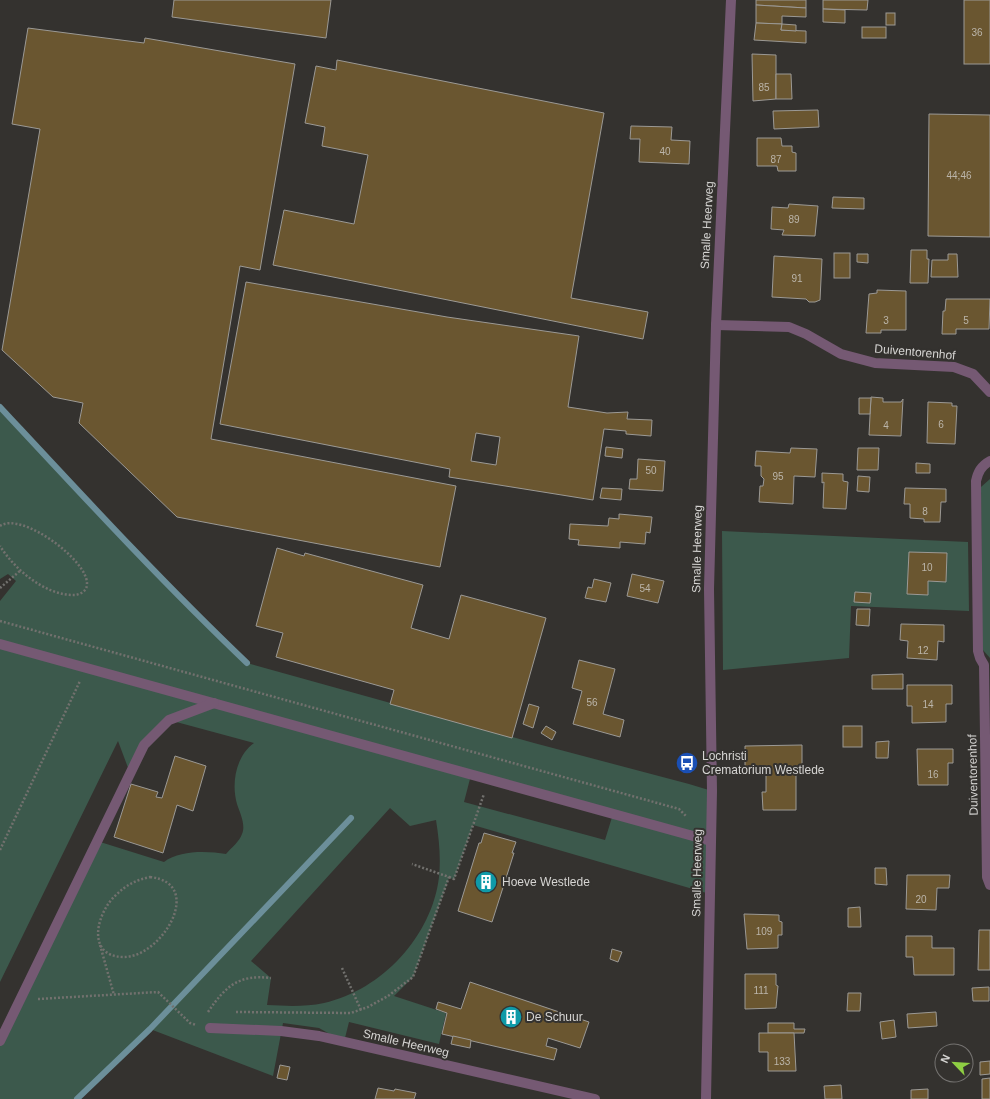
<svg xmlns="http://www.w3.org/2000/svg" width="990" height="1099" font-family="Helvetica,sans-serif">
<rect width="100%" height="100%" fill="#34322f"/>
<g fill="#3c594c" fill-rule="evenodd">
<path d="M 0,407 L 114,530 L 201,619 L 247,663 L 534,743 L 689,784 L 712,791 L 710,894 L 473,825 L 454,879 L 449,878 L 413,977 L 394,996 L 446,1013 L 439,1044 L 349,1022 L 344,1042 L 319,1028 L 283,1023 L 273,1076 L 150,1029 L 77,1099 L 0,1099 L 0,1041 L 97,841 L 164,862 C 180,850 207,851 226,854 C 231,848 240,841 242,834 C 246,825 240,813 237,804 C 231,783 236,756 254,743 L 169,720 L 144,745 L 130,773 L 118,741 L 0,982 L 0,601 L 16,581 L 8,574 L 0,579 ZM 471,775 L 613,814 L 605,840 L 464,802 ZM 390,808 L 410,826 L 436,820 C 439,839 441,858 439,877 C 432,936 382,990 324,1003 C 305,1007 286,1006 267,1005 L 271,978 L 251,961 Z"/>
<polygon points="990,479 990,658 982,649 981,487"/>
<polygon points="722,531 968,542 969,611 851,606 849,658 723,670"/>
</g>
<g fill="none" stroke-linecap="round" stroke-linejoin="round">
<g stroke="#6c8f9a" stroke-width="6">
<path d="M 0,407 C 81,494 161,581 247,663"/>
<polyline points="77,1099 150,1029 351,818"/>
</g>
</g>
<g fill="#6a5630" stroke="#9b9995" fill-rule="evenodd">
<polygon points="174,0 331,0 326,38 172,17"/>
<polygon points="756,0 806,0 806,8 756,5"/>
<polygon points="823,0 868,0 867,10 823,9"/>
<rect x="964" y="0" width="26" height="64"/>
<polygon points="756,5 806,8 806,17 782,16 782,24 756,23"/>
<polygon points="823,9 845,10 845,23 823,22"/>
<rect x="886" y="13" width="9" height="12"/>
<polygon points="756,23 782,24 781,30 806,31 806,43 754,40"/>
<polygon points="782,24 796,25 796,31 781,30"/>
<rect x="862" y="27" width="24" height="11"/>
<polygon points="28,28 144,43 145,38 295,64 260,270 240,266 211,439 456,486 440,567 177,517 79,423 83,403 53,397 2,350 40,129 12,124"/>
<polygon points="752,54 776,55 776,99 753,101"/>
<polygon points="337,60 604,113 571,298 648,312 643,339 273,265 284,210 354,224 368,155 322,146 325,127 305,123 316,66 336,70"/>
<polygon points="776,74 791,74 792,99 776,99"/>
<polygon points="818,110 819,127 774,129 773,111"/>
<polygon points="929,114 990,115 990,237 928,236"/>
<polygon points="631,126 672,127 671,140 690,141 689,164 639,162 640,139 630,139"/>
<polygon points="757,138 781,138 782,146 792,146 792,152 796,153 796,171 778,171 777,166 757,166"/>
<polygon points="833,197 864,198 864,209 832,208"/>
<polygon points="789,204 818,206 815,236 782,235 784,230 771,229 772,207 788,208"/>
<polygon points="911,250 927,250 927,259 929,259 928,283 910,283"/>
<rect x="834" y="253" width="16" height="25"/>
<polygon points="857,254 868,254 868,263 857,262"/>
<polygon points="948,254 957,254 958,277 931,277 932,260 948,260"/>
<polygon points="774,256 822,259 820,300 815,302 809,302 806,299 772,297"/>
<path d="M 246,282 L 447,317 L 579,336 L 568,407 L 607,413 L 628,412 L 627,419 L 652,420 L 651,436 L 626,434 L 626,431 L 604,429 L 593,500 L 449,477 L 450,469 L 220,424 ZM 476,433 L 500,437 L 496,465 L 471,461 Z"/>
<polygon points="877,290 906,291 906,330 881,330 881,333 866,333 869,294 877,293"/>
<polygon points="946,299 990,299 989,329 956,329 956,334 942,334 943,311 945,311"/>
<polygon points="871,397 883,398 883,402 901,402 903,399 901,436 869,435"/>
<polygon points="859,398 871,398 870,414 859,414"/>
<polygon points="928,402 952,403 952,406 957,406 955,444 927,443"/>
<polygon points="606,447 623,449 622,458 605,456"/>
<polygon points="791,448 817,449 815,477 794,476 793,504 759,502 760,486 763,486 764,479 761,476 761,466 755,466 756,451 790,453"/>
<polygon points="858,448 879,448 878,470 857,470"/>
<polygon points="638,459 665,461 663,491 629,489 630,479 637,479"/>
<polygon points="916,463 930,464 930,473 916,473"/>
<polygon points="822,473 843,474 843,481 848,482 846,509 823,508 824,482 822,483"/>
<polygon points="858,476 870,477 869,492 857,491"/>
<polygon points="602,488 622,489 621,500 600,498"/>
<polygon points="905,488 946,489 946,502 941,502 940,522 924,522 924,519 910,518 910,504 904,504"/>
<polygon points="619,514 652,517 650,533 646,532 645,544 620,542 620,548 578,545 579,540 569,539 570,524 608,526 609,518 619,519"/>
<polygon points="277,548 304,556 305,553 423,585 411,628 449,639 461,595 546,618 512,738 390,704 394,690 276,657 283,633 256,626"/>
<polygon points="909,552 947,553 946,582 928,581 928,595 907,594"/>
<polygon points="632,574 664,581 658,603 627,596"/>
<polygon points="594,579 611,583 606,602 585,598 588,587 592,588"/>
<polygon points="855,592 871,593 870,603 854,602"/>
<polygon points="857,609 870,609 869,626 856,625"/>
<polygon points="901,624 944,625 944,642 938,641 937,660 907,658 908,641 900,640"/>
<polygon points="579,660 615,669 603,714 624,720 620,737 573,724 582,691 572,688"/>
<polygon points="903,674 903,689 872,689 872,675"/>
<polygon points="907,685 952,685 952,704 946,704 946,722 912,723 912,706 907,706"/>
<polygon points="529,704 539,707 533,728 523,724"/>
<polygon points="546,726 556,732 552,740 541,733"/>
<rect x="843" y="726" width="19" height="21"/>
<polygon points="889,741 888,758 876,758 876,742"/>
<polygon points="802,745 802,767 796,766 796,810 763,810 762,792 766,792 766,770 745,770 745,746"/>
<polygon points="917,749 953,749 953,763 948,763 948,785 918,785"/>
<polygon points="175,756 206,766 193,811 177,805 163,853 114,837 131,784 158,792 156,797 162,798"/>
<polygon points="484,833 516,842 512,853 514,853 492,922 458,911 479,843 481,843"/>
<polygon points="875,868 886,868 887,885 875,884"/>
<polygon points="907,875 950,875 949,888 937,888 936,910 906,909"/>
<polygon points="860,907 861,927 848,927 848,908"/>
<polygon points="744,914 779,915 779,921 782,922 782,935 778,935 778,948 747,949"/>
<polygon points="979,930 990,930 990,970 978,970"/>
<polygon points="906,936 932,936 932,948 954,948 954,975 914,975 913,957 906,957"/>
<polygon points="612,949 622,952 618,962 610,959"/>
<polygon points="745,974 776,974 776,985 778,986 776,1008 745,1009"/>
<polygon points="470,982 589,1022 580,1048 548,1038 546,1046 557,1049 554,1060 442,1034 447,1013 436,1009 438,1002 461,1009"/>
<polygon points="989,987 989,1001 973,1001 972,988"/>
<polygon points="848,993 861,993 860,1011 847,1011"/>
<polygon points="936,1012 937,1026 908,1028 907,1014"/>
<polygon points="894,1020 896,1037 882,1039 880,1022"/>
<polygon points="768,1023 794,1023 794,1029 805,1029 804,1033 768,1033"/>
<polygon points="759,1033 794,1033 796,1071 768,1071 768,1052 759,1052"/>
<polygon points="453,1036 471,1040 470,1048 451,1044"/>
<polygon points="990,1061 990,1074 980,1075 980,1062"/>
<polygon points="280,1065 290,1067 287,1080 277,1078"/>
<polygon points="990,1078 990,1099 982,1099 982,1079"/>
<polygon points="841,1085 842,1099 825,1099 824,1086"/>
<polygon points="378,1088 394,1091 395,1089 416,1093 414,1099 375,1099"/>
<polygon points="928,1089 928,1099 911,1099 911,1090"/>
</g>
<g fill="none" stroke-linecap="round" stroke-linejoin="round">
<g stroke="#72716e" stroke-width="2.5" stroke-dasharray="2 2" stroke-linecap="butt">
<path d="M 0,526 C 21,511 88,560 87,584 C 87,591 81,594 75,595 C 46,596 15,570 0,546"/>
<polyline points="0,588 21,570"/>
<polyline points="0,621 679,809 687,817"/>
<polyline points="0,850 80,681"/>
<path d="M 150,877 C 206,883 162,958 123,957 C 85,956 97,912 116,895 C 126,885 136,880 150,877 Z"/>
<polyline points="449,877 454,879 484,794"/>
<polyline points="100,945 114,995"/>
<polyline points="342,968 361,1010"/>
<polyline points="38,999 158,992 190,1023 196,1025"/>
<path d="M 208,1012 C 225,987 238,974 271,978"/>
<polyline points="236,1012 351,1013 368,1007 388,996 413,977 449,877 412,864"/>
</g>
<g stroke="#755973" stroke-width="10">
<polyline points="716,325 789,327 806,334 841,354 875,363 954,367 973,374 990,392"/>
<path d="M 990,461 C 981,466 978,472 976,481 L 978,651 L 980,658 L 984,665 L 987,877 L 990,885"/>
<polyline points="0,644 711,841"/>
<polyline points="210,1028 281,1031 319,1036 595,1099"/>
<polyline points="0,1041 144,745 169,720 214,703"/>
<polyline points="706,1099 712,791 709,589 716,325 731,0"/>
</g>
</g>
<defs>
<g id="bus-disc" transform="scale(1.15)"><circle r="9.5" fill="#1a4fb4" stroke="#34322f"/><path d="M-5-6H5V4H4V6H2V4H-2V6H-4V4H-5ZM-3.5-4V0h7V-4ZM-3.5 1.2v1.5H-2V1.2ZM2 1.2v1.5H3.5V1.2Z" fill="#fff"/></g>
<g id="building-disc" transform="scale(1.15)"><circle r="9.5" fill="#0f9aa8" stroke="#34322f"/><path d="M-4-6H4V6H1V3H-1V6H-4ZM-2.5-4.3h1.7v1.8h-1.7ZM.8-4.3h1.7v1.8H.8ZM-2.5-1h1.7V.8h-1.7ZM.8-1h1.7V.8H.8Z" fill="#fff"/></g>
</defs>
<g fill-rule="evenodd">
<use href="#bus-disc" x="687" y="763"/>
<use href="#building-disc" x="486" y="882"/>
<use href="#building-disc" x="511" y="1017"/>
</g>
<g text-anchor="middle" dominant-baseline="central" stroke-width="4" stroke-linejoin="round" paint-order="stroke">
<g font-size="10" fill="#bbb5aa">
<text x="977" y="32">36</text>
<text x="764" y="87">85</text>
<text x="665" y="151">40</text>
<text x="776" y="159">87</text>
<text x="959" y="175">44;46</text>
<text x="794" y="219">89</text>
<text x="797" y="278">91</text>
<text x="886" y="320">3</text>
<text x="966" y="320">5</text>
<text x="941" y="424">6</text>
<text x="886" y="425">4</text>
<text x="651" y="470">50</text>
<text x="778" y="476">95</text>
<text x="925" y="511">8</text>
<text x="927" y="567">10</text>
<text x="645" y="588">54</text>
<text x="923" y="650">12</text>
<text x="592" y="702">56</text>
<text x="928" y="704">14</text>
<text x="933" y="774">16</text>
<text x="921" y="899">20</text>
<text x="764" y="931">109</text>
<text x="761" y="990">111</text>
<text x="782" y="1061">133</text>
</g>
<g font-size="12" fill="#d6d5d3" stroke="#34322f">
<text transform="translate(707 225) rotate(-87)">Smalle Heerweg</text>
<text transform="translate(915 352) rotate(5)">Duiventorenhof</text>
<text transform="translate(697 549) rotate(-89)">Smalle Heerweg</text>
<text transform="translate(973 775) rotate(-91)">Duiventorenhof</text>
<text transform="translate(697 873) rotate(-89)">Smalle Heerweg</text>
<text transform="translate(406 1043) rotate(13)">Smalle Heerweg</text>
</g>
<g font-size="12" fill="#d6d5d3" stroke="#34322f" text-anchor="start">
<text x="702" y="756">Lochristi<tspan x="702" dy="14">Crematorium Westlede</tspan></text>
<text x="502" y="882">Hoeve Westlede</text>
<text x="526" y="1017">De Schuur</text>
</g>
</g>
<g transform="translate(954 1063) rotate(295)"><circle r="19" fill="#34322f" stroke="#757371"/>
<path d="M0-3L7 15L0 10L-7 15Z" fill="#8ece43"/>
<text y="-6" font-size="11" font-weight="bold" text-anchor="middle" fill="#d6d5d3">N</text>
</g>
</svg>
